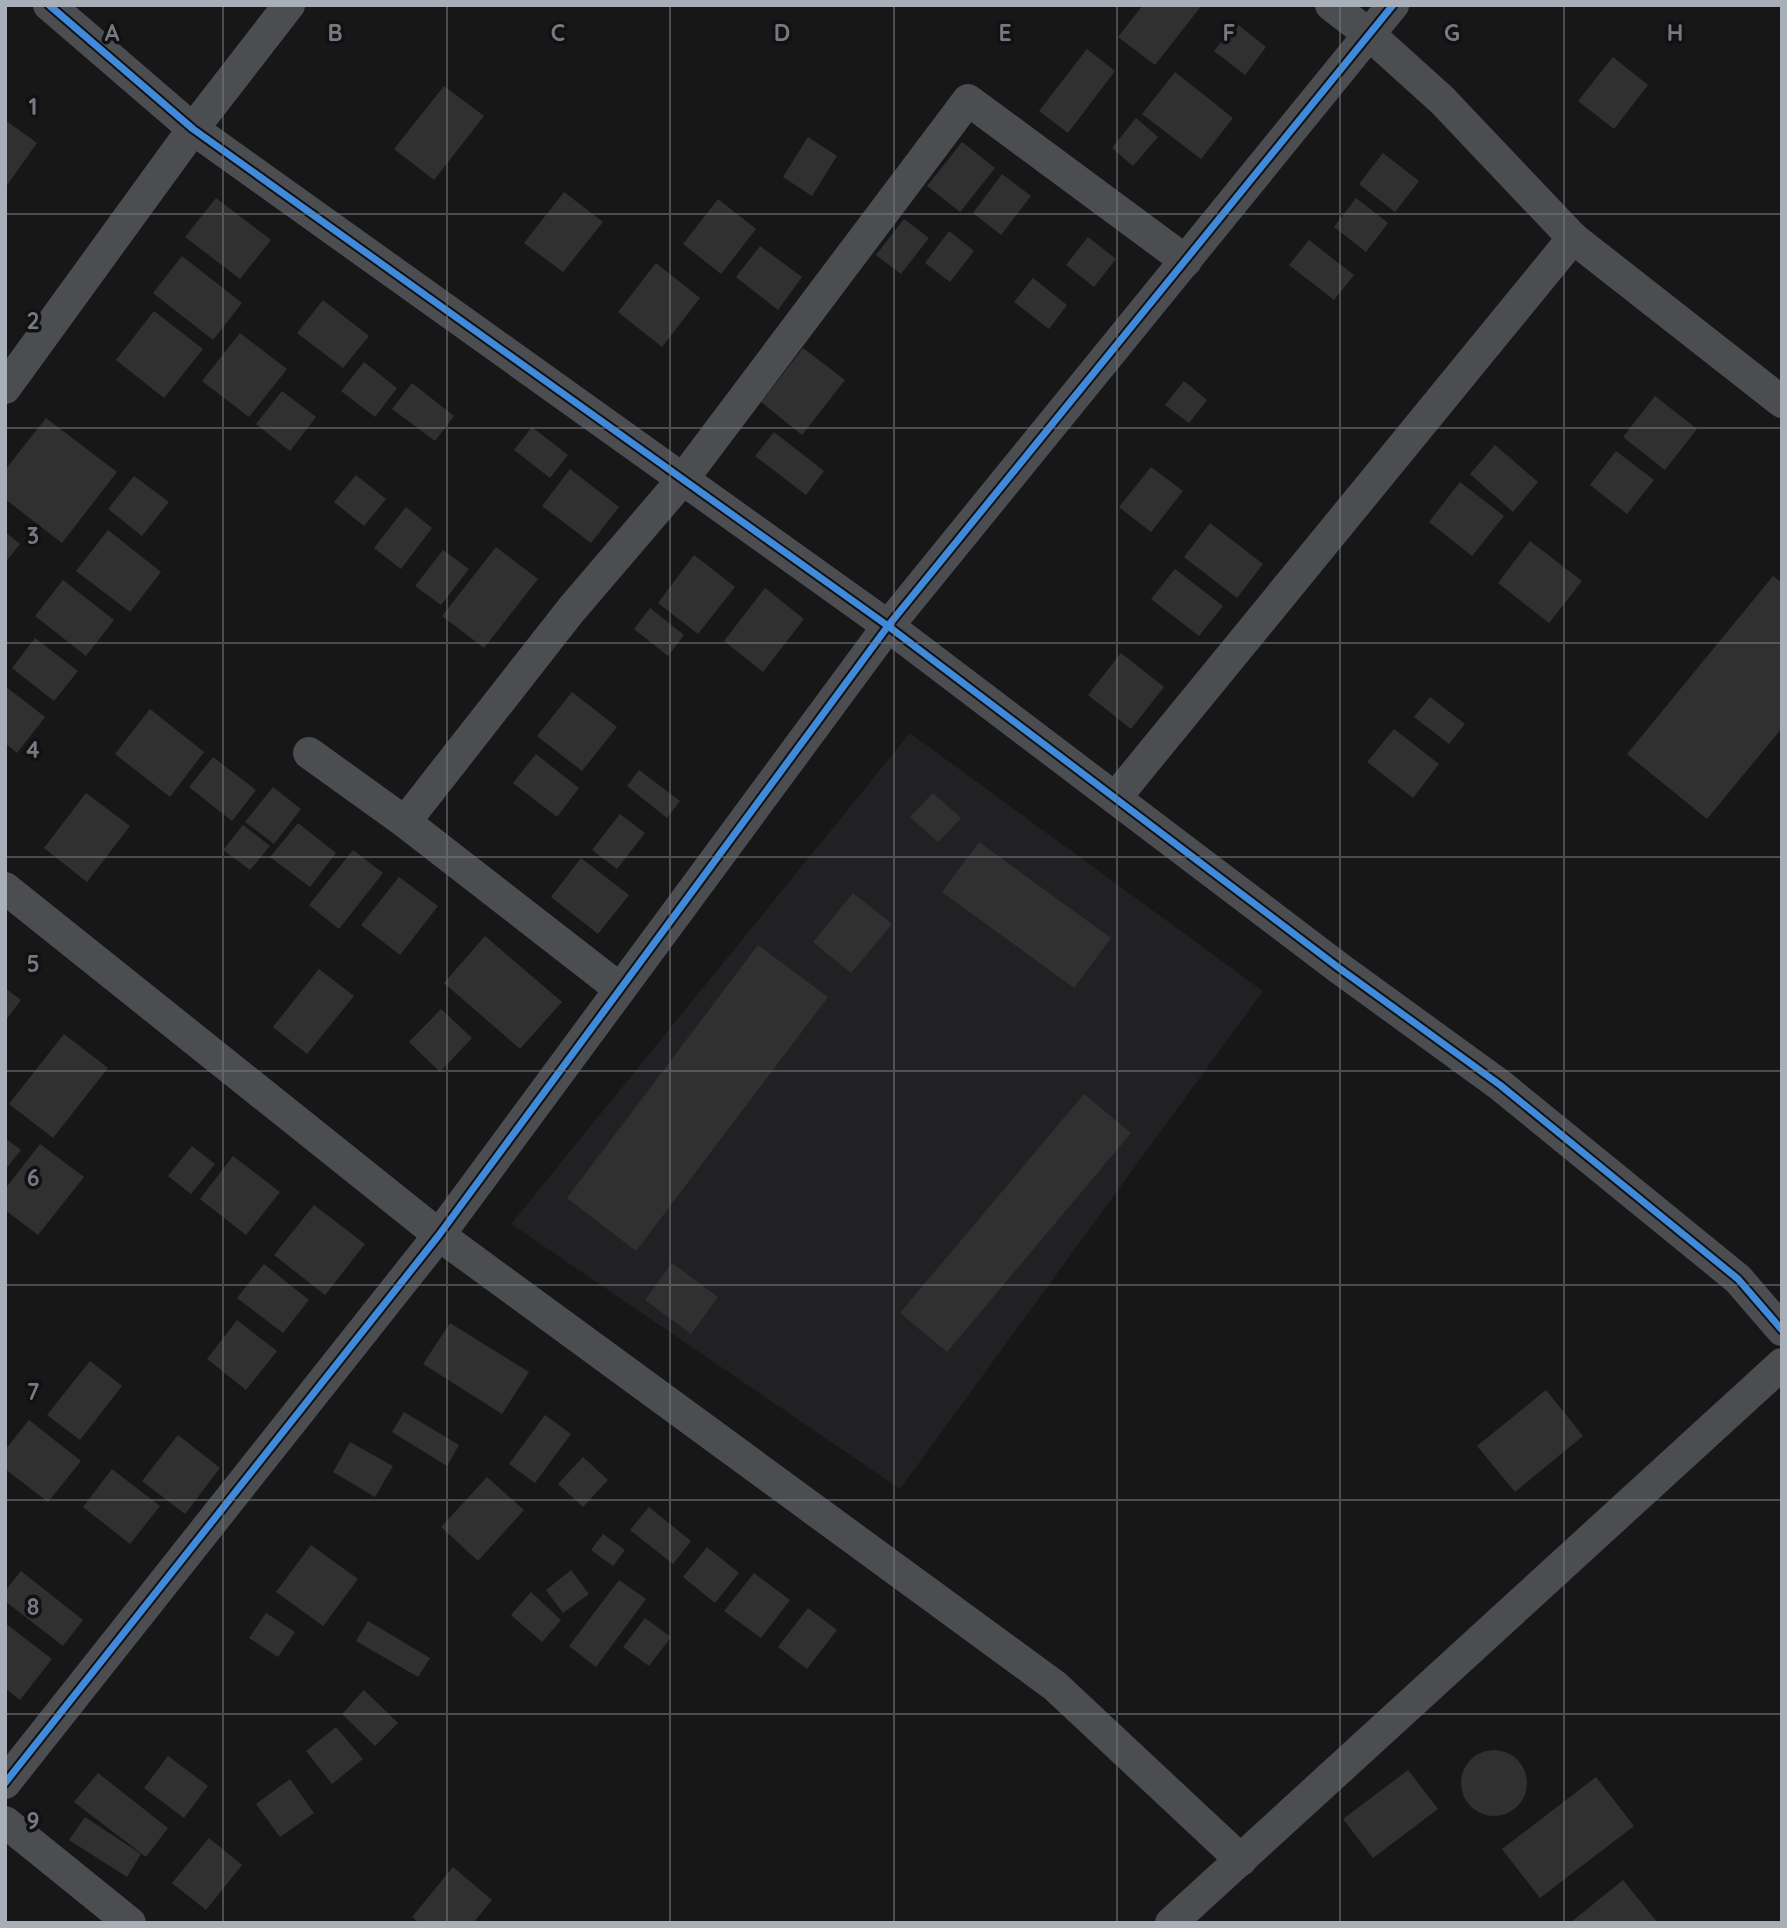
<svg xmlns="http://www.w3.org/2000/svg" width="1787" height="1928" font-family="Quicksand,sans-serif">
<rect width="100%" height="100%" fill="#171717"/>
<polygon fill="#212123" points="910,733 1263,991 900,1489 511,1224"/>
<g fill="#303031">
<polygon points="1143,5 1202,5 1155,65 1118,37"/>
<polygon points="1236,23 1266,47 1245,75 1214,51"/>
<polygon points="1087,49 1115,71 1068,133 1039,111"/>
<polygon points="1613,57 1648,85 1614,129 1578,101"/>
<polygon points="1175,72 1233,118 1201,159 1142,114"/>
<polygon points="444,86 484,116 434,180 394,149"/>
<polygon points="1136,118 1158,137 1133,166 1112,148"/>
<polygon points="5,120 37,143 5,188"/>
<polygon points="808,137 837,156 812,196 783,177"/>
<polygon points="962,142 995,168 960,212 927,186"/>
<polygon points="1383,153 1419,181 1395,212 1359,184"/>
<polygon points="1002,174 1031,196 1001,235 973,213"/>
<polygon points="564,192 603,222 563,272 524,243"/>
<polygon points="216,198 271,240 240,279 185,237"/>
<polygon points="1356,198 1388,223 1366,252 1334,227"/>
<polygon points="718,199 756,229 721,274 683,244"/>
<polygon points="904,219 929,238 901,274 876,255"/>
<polygon points="949,231 974,251 950,282 925,263"/>
<polygon points="1088,237 1116,259 1094,287 1066,265"/>
<polygon points="1309,240 1354,275 1334,300 1289,265"/>
<polygon points="760,246 802,277 778,310 736,277"/>
<polygon points="182,256 242,303 213,340 153,293"/>
<polygon points="656,263 700,298 662,347 618,312"/>
<polygon points="1033,278 1067,305 1049,329 1014,302"/>
<polygon points="323,300 369,336 343,368 297,333"/>
<polygon points="154,311 203,349 164,398 116,360"/>
<polygon points="240,333 287,369 249,417 202,381"/>
<polygon points="803,348 845,380 802,435 761,402"/>
<polygon points="364,362 397,388 375,417 341,391"/>
<polygon points="1184,381 1207,400 1189,423 1165,405"/>
<polygon points="412,383 454,416 435,441 392,409"/>
<polygon points="282,391 316,417 290,451 256,424"/>
<polygon points="1655,396 1697,429 1665,470 1623,437"/>
<polygon points="46,418 117,472 62,543 5,499 5,470"/>
<polygon points="532,427 568,455 550,478 514,450"/>
<polygon points="774,432 824,471 806,495 755,456"/>
<polygon points="1495,445 1538,482 1513,512 1470,474"/>
<polygon points="1616,451 1654,480 1627,514 1590,485"/>
<polygon points="1151,467 1183,491 1151,532 1119,507"/>
<polygon points="570,469 619,507 591,543 542,506"/>
<polygon points="356,475 386,499 364,526 334,502"/>
<polygon points="134,476 169,502 142,536 108,509"/>
<polygon points="1460,482 1504,516 1472,556 1429,522"/>
<polygon points="406,507 432,528 401,569 374,548"/>
<polygon points="1210,523 1263,564 1237,598 1184,557"/>
<polygon points="108,530 161,572 130,612 76,571"/>
<polygon points="5,532 20,544 5,563"/>
<polygon points="1530,541 1582,581 1549,623 1498,583"/>
<polygon points="496,547 538,579 484,648 442,616"/>
<polygon points="443,550 469,569 441,605 415,586"/>
<polygon points="694,555 735,587 698,634 658,603"/>
<polygon points="1175,569 1223,606 1199,636 1151,599"/>
<polygon points="1773,576 1782,583 1782,728 1707,819 1627,754"/>
<polygon points="63,580 114,620 86,656 35,616"/>
<polygon points="765,588 804,619 763,672 724,641"/>
<polygon points="650,608 684,635 668,656 634,629"/>
<polygon points="35,638 78,671 54,701 12,668"/>
<polygon points="1121,653 1164,687 1131,729 1088,695"/>
<polygon points="5,686 45,717 17,753 5,743"/>
<polygon points="572,692 617,727 582,771 537,736"/>
<polygon points="1430,697 1465,724 1449,744 1414,717"/>
<polygon points="150,709 204,752 170,797 115,754"/>
<polygon points="1394,729 1439,764 1413,798 1367,762"/>
<polygon points="536,754 579,788 557,817 513,783"/>
<polygon points="213,757 256,790 232,821 189,787"/>
<polygon points="639,770 680,801 667,818 627,786"/>
<polygon points="273,787 301,809 274,844 245,822"/>
<polygon points="86,793 130,826 87,882 44,848"/>
<polygon points="933,793 961,818 938,842 910,817"/>
<polygon points="620,814 645,833 617,869 592,850"/>
<polygon points="298,823 336,853 310,887 270,857"/>
<polygon points="243,825 270,846 250,870 223,850"/>
<polygon points="979,842 1111,938 1074,988 942,892"/>
<polygon points="353,850 383,873 339,929 309,905"/>
<polygon points="581,858 629,895 598,934 551,897"/>
<polygon points="399,877 438,906 400,955 361,925"/>
<polygon points="853,893 892,924 851,973 813,942"/>
<polygon points="485,936 562,1002 520,1049 444,983"/>
<polygon points="758,945 828,997 636,1251 567,1198"/>
<polygon points="319,969 354,996 307,1054 273,1027"/>
<polygon points="5,988 21,1000 5,1021"/>
<polygon points="441,1009 472,1038 440,1072 409,1042"/>
<polygon points="64,1034 108,1068 53,1138 9,1104"/>
<polygon points="1084,1094 1131,1133 947,1352 900,1313"/>
<polygon points="5,1138 21,1150 5,1170"/>
<polygon points="40,1144 84,1177 38,1235 5,1210 5,1189"/>
<polygon points="192,1146 215,1164 191,1194 168,1176"/>
<polygon points="233,1156 280,1192 246,1235 200,1199"/>
<polygon points="314,1205 365,1244 325,1295 274,1255"/>
<polygon points="672,1263 718,1297 691,1334 645,1300"/>
<polygon points="264,1264 309,1300 283,1333 237,1298"/>
<polygon points="237,1320 277,1351 246,1390 207,1359"/>
<polygon points="450,1323 529,1372 502,1414 423,1364"/>
<polygon points="90,1361 122,1386 80,1440 47,1415"/>
<polygon points="1546,1390 1583,1436 1515,1492 1477,1446"/>
<polygon points="404,1412 459,1445 447,1466 392,1432"/>
<polygon points="545,1415 571,1434 535,1483 509,1464"/>
<polygon points="29,1420 81,1461 48,1502 5,1469 5,1450"/>
<polygon points="178,1435 220,1468 185,1514 142,1481"/>
<polygon points="350,1442 393,1466 375,1497 333,1472"/>
<polygon points="583,1457 608,1480 583,1507 558,1484"/>
<polygon points="112,1469 160,1506 130,1544 83,1507"/>
<polygon points="487,1477 524,1510 478,1561 441,1527"/>
<polygon points="649,1507 691,1541 673,1564 630,1530"/>
<polygon points="603,1534 625,1550 613,1566 591,1550"/>
<polygon points="311,1545 358,1579 323,1626 276,1592"/>
<polygon points="707,1547 739,1573 715,1603 683,1577"/>
<polygon points="571,1570 589,1594 563,1613 546,1590"/>
<polygon points="21,1571 83,1620 63,1646 5,1601 5,1591"/>
<polygon points="754,1573 790,1600 761,1638 724,1611"/>
<polygon points="619,1580 646,1599 596,1667 569,1646"/>
<polygon points="531,1592 561,1620 542,1642 511,1615"/>
<polygon points="808,1608 837,1630 807,1669 778,1647"/>
<polygon points="266,1613 295,1632 278,1657 249,1638"/>
<polygon points="645,1618 671,1637 649,1666 623,1647"/>
<polygon points="368,1621 430,1658 418,1677 356,1641"/>
<polygon points="5,1623 52,1659 20,1700 5,1688"/>
<polygon points="364,1690 398,1723 375,1746 342,1714"/>
<polygon points="336,1727 363,1759 332,1784 306,1751"/>
<circle cx="1494" cy="1783" r="33"/>
<polygon points="168,1756 208,1786 184,1818 144,1788"/>
<polygon points="1408,1770 1438,1809 1373,1858 1343,1819"/>
<polygon points="98,1773 168,1828 146,1857 74,1802"/>
<polygon points="1596,1777 1634,1826 1540,1898 1502,1849"/>
<polygon points="290,1779 314,1813 280,1837 256,1804"/>
<polygon points="85,1817 141,1854 127,1877 69,1840"/>
<polygon points="209,1838 242,1865 206,1910 172,1883"/>
<polygon points="453,1867 492,1900 473,1923 419,1923 412,1917"/>
<polygon points="1623,1880 1658,1923 1570,1923"/>
</g>
<g fill="none" stroke-linecap="round" stroke-linejoin="round">
<g stroke="#4b4d50" stroke-width="32">
<polyline points="49,5 193,129 888,626 1339,968 1500,1085 1738,1279 1782,1330"/>
<polyline points="1331,5 1370,35 1442,100 1573,238 1782,402"/>
<polyline points="5,388 193,129 289,5"/>
<polyline points="309,753 405,822 620,989"/>
<polyline points="1116,797 1573,238"/>
<polyline points="405,822 571,610 683,479 968,100 1186,261"/>
<polyline points="5,888 439,1235 1055,1686 1241,1860"/>
<polyline points="5,1783 439,1235 888,626 1393,5"/>
<polyline points="5,1822 130,1923"/>
<polyline points="1171,1923 1782,1364"/>
</g>
<g stroke="#111113" stroke-width="11">
<g id="cycleway">
<polyline points="49,5 193,129 888,626 1339,968 1500,1085 1738,1279 1782,1330"/>
<polyline points="5,1783 439,1235 888,626 1393,5"/>
</g>
</g>
<use href="#cycleway" stroke="#408adc" stroke-width="7"/>
</g>
<path fill="none" stroke="#757a80" stroke-width="2" stroke-opacity="0.55" d="M 223,5 L 223,1923M 447,5 L 447,1923M 670,5 L 670,1923M 894,5 L 894,1923M 1117,5 L 1117,1923M 1340,5 L 1340,1923M 1564,5 L 1564,1923M 5,214 L 1782,214M 5,428 L 1782,428M 5,643 L 1782,643M 5,857 L 1782,857M 5,1071 L 1782,1071M 5,1285 L 1782,1285M 5,1500 L 1782,1500M 5,1714 L 1782,1714"/>
<g font-size="23" text-anchor="middle" font-weight="bold" fill="#757a80" stroke="#111113" stroke-width="7" stroke-linejoin="round" paint-order="stroke">
<text x="112" y="41">A</text>
<text x="335" y="41">B</text>
<text x="558" y="41">C</text>
<text x="782" y="41">D</text>
<text x="1005" y="41">E</text>
<text x="1229" y="41">F</text>
<text x="1452" y="41">G</text>
<text x="1675" y="41">H</text>
<text x="33" y="115">1</text>
<text x="33" y="329">2</text>
<text x="33" y="544">3</text>
<text x="33" y="758">4</text>
<text x="33" y="972">5</text>
<text x="33" y="1186">6</text>
<text x="33" y="1400">7</text>
<text x="33" y="1615">8</text>
<text x="33" y="1829">9</text>
</g>
<rect width="1787" height="1928" fill="none" stroke="#a8afb9" stroke-width="14"/>
</svg>
